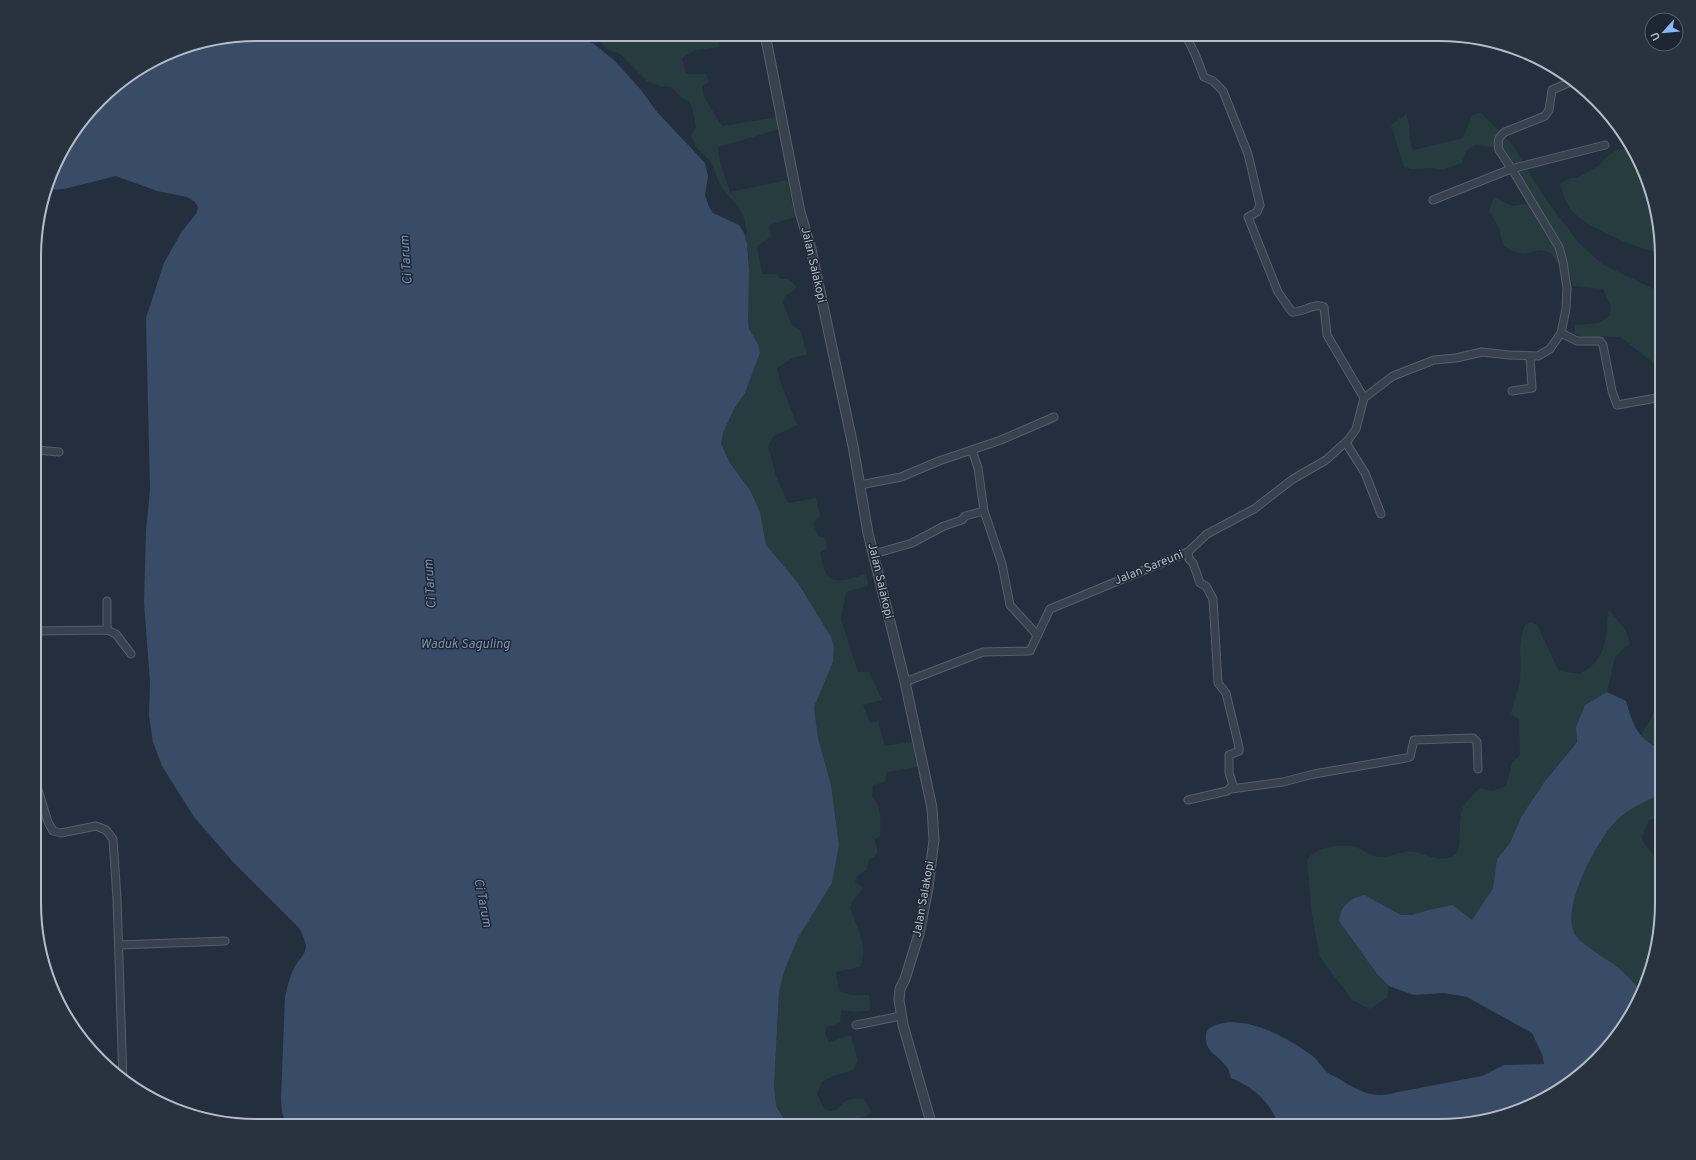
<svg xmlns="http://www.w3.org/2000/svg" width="1696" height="1160" font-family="Overpass,sans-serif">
<rect width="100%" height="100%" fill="#242f3e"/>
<g fill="#263c3f">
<path d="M 592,34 L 717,34 L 720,47 L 695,50 L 682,58 L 686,74 L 706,74 L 709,82 L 702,86 L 704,97 L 722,126 L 777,117 L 780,129 L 718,147 L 720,162 L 730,192 L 787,180 L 795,217 L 769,225 L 771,237 L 757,246 L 762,274 L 777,274 L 780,279 L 788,279 L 796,286 L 796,289 L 785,296 L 783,302 L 789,318 L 791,324 L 801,331 L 807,354 L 793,358 L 777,368 L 780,381 L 797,425 L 774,436 L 768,446 L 776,476 L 788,503 L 816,498 L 820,516 L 813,523 L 818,536 L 825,537 L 827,548 L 820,553 C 822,559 823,570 827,575 C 836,586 855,577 866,574 L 868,586 L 846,592 L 841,619 L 858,672 L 869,672 L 882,700 L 863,705 L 870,723 L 878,721 L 885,746 L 912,742 L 917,767 L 887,772 L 885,782 L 873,785 L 872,797 C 882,807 881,823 880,836 L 875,839 C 877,852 881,853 869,860 L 866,870 L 857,876 L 855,882 L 863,888 L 852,902 L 850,908 C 857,928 869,946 860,967 L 836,972 L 839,991 L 851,995 L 869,995 L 870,1008 L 868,1011 L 854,1012 L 841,1010 L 840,1023 L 827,1027 L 825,1033 L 829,1042 L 851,1035 L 858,1061 L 853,1070 L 833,1076 L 822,1082 L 817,1094 L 824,1109 C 838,1115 836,1107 846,1101 C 851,1098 859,1098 864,1099 L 871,1111 L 867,1116 L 847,1120 L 836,1126 L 788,1126 L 776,1106 L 774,1086 L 779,992 L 785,969 L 798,938 L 832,883 L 839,845 L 831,785 L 818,738 L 814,707 L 833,662 L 834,647 L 766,545 L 760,512 L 750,490 L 730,463 L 720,444 L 723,433 L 734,409 L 745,393 L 760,353 C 755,343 749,332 748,321 C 745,294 754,263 745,236 L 747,234 L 744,218 L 739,208 L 721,187 L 711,162 L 696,147 L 691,136 L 696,127 L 692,107 L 689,101 L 682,98 L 671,87 L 660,86 L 647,81 L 620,54 L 607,49 Z"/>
<path d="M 1481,113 L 1512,144 L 1544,197 L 1578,242 L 1602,264 L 1662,293 L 1662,370 L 1621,337 L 1580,336 L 1575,334 L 1575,325 L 1599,323 L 1610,315 L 1611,306 L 1603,289 L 1573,286 L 1569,270 L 1558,264 L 1551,253 L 1541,250 L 1523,254 L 1512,251 L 1503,245 L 1499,228 L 1489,211 L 1494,197 L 1512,206 L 1527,204 L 1498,155 L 1492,147 L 1475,145 L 1466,151 L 1462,163 L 1442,170 L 1431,168 L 1412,169 L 1404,167 L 1391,125 L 1406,114 C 1411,126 1408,139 1413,150 L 1463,138 L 1472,115 Z"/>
<path d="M 1633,147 L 1654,199 L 1662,253 C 1641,251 1584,226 1571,210 C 1565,202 1563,193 1560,184 L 1570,178 L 1577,178 L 1601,164 L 1605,158 L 1616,150 Z"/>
<path d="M 1609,610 L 1626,631 L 1630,643 L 1615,657 L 1607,692 L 1585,705 L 1576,727 L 1577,741 L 1545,781 L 1521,817 L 1510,843 L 1497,859 L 1493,888 L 1472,920 L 1428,910 L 1413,915 L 1401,915 L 1365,895 L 1339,921 L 1377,974 L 1389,986 L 1387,997 L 1370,1009 L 1352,1000 L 1320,957 L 1312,915 L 1307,861 C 1313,847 1342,843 1356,847 C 1363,850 1371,856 1379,857 C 1390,858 1403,849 1415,852 C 1427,855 1445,864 1456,854 C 1462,848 1458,821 1462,810 C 1464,802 1474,795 1479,788 L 1492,791 L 1506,786 L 1512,763 L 1520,755 L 1519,719 L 1511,714 C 1513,702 1518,692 1520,680 C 1522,662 1517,642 1525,625 L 1531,622 L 1537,625 L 1559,671 L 1579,674 C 1600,664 1606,648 1607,625 C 1607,619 1607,616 1609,610 Z"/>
<path d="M 1661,660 L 1662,743 L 1656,746 L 1648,743 L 1641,736 C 1644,727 1652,720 1654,711 C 1657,695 1652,679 1655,663 Z"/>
<path d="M 1662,794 L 1662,816 L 1649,820 L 1642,836 L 1643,842 L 1662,867 L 1662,918 L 1650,975 L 1641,991 C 1635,985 1629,977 1622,971 C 1611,961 1585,947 1576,936 C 1558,912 1598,838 1617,820 C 1630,808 1645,801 1662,794 Z"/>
</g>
<g fill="#394c67">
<path d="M 257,34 L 575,34 L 594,44 L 615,61 L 641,90 L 657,112 L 705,163 L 708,176 L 705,195 L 709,207 L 713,213 L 739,225 L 744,233 L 747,243 L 749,269 L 748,319 L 749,329 L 758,344 L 760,353 L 745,393 L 734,409 L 723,433 L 721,444 L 730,463 L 750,490 L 760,512 L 766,545 L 798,583 L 831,637 L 834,647 L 833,662 L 814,707 L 818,738 L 831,785 L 839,845 L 832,883 L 798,938 L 785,969 L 779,992 L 774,1086 L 776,1106 L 788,1126 L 288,1126 L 282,1113 L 281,1099 L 285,997 C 287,988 289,979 293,970 C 296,962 306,955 306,946 C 305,940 302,933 299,928 L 234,863 L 194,817 L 162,766 L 153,742 L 149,716 L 150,682 L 144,602 L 146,531 L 150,490 L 146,318 L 164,263 L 182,231 L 196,214 L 198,207 L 194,201 L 187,197 L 157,191 L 116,176 L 64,189 L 47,190 L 57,158 L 110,89 L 172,51 Z"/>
<path d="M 1607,692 L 1626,701 C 1631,718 1637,740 1656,746 L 1662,743 L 1662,794 C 1645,801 1630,808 1617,820 C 1598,838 1558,912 1576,936 C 1585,947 1611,961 1622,971 C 1629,977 1635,985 1641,991 L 1616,1039 L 1586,1071 L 1538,1103 L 1497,1118 L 1440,1126 L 1279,1126 C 1271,1103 1254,1087 1231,1078 C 1230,1074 1229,1069 1226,1066 C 1215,1052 1202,1051 1207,1030 C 1235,1009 1286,1036 1311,1055 C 1317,1059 1320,1065 1325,1070 C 1328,1074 1334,1076 1338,1078 C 1358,1091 1374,1100 1398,1092 L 1482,1076 L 1504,1065 L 1544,1064 L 1542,1054 L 1532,1033 L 1467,997 L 1444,993 L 1414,995 L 1389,986 L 1377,974 L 1339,921 C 1341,905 1350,898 1365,895 L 1401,915 L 1413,915 L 1428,910 L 1453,905 L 1472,920 L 1493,888 L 1497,859 L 1510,843 L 1521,817 L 1545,781 L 1577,742 L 1576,727 L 1585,705 Z"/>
</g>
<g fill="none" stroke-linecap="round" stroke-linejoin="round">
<g stroke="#565f6c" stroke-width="9">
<g id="minor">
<path d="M 1185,34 L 1195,54 L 1204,77 L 1213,81 L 1223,91 L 1248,154 L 1260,205 L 1257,212 L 1248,217 L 1278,292 L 1292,312 C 1302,313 1315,302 1324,307 L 1327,335 L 1364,398"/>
<polyline points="1433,200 1511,169 1605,145"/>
<polyline points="1561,333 1577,341 1600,341 1603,345 1612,391 1617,405 1662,397"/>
<polyline points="1512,391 1532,388 1530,356"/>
<path d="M 1364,398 L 1393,376 L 1434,360 L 1456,358 L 1482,352 L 1509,355 L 1538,356 L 1550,349 L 1561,333 L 1566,309 L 1567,288 L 1563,262 L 1559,247 L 1515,174 L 1499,150 C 1497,142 1498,137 1505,132 L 1545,116 L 1549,110 L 1552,90 L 1575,80"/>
<polyline points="1346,443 1365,473 1381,514"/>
<polyline points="36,450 59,452"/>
<polyline points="972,450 978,468 984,511 1002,564 1010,605 1032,629 1037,636"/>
<polyline points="860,485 901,477 939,461 1001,440 1054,417"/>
<polyline points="1188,552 1189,559 1193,563 1200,583 1206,586 1213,599 1218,683 1226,693 1239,747 1239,751 1229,755 1229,773 1233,785 1227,791 1188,800"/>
<polyline points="874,554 912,543 944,526 962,520 965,516 984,511"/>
<polyline points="107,630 107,601"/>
<polyline points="36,631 107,630 116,634 131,654"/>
<polyline points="905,682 983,652 1030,651 1050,609 1188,552 1207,534 1254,509 1293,479 1326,460 1349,439 1356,429 1364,398"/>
<polyline points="36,783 48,822 53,831 61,833 96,826 106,830 113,839 117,899 123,1081"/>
<polyline points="1231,789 1283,782 1314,774 1406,758 1410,757 1414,740 1473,738 1477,742 1478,769"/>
<polyline points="119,945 225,941"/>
<polyline points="856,1025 901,1016"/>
</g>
</g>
<g stroke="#565f6c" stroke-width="11">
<polyline id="tertiary" points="765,34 800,212 811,249 853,446 868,533 905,682 932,808 934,840 928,888 919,934 905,979 900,989 899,1000 903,1025 932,1126"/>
</g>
<use href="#minor" stroke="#38414e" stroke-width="7"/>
<use href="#tertiary" stroke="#38414e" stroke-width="9"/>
</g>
<g text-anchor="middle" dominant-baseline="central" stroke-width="3" stroke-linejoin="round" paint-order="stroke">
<g font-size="12" fill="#b4bcc9" stroke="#1d2633">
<text transform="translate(813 265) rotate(77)">Jalan Salakopi</text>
<text transform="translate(1149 568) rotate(-22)">Jalan Sareuni</text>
<text transform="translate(880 581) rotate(77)">Jalan Salakopi</text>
<text transform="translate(924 899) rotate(-80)">Jalan Salakopi</text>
</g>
<g font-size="13" font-style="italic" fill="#7c92b1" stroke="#1d2633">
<text transform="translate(407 260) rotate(-94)">Ci Tarum</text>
<text transform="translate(431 584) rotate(-94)">Ci Tarum</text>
<text x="465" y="645">Waduk Saguling</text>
<text transform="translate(482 903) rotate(79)">Ci Tarum</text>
</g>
</g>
<path d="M0 0H1696V1160H0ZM257 41H1439A216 216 0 0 1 1655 257V903A216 216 0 0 1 1439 1119H257A216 216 0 0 1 41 903V257A216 216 0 0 1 257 41Z" fill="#29323f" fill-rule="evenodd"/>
<path fill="none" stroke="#b4bcc9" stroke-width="2" d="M257 41H1439A216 216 0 0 1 1655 257V903A216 216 0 0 1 1439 1119H257A216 216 0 0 1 41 903V257A216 216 0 0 1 257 41Z"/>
<g transform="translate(1664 32) rotate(243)"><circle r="19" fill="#1d2633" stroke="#59626f"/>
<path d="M0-3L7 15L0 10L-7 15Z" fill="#8ab4f8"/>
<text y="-6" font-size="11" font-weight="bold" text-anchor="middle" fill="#b4bcc9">U</text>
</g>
</svg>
